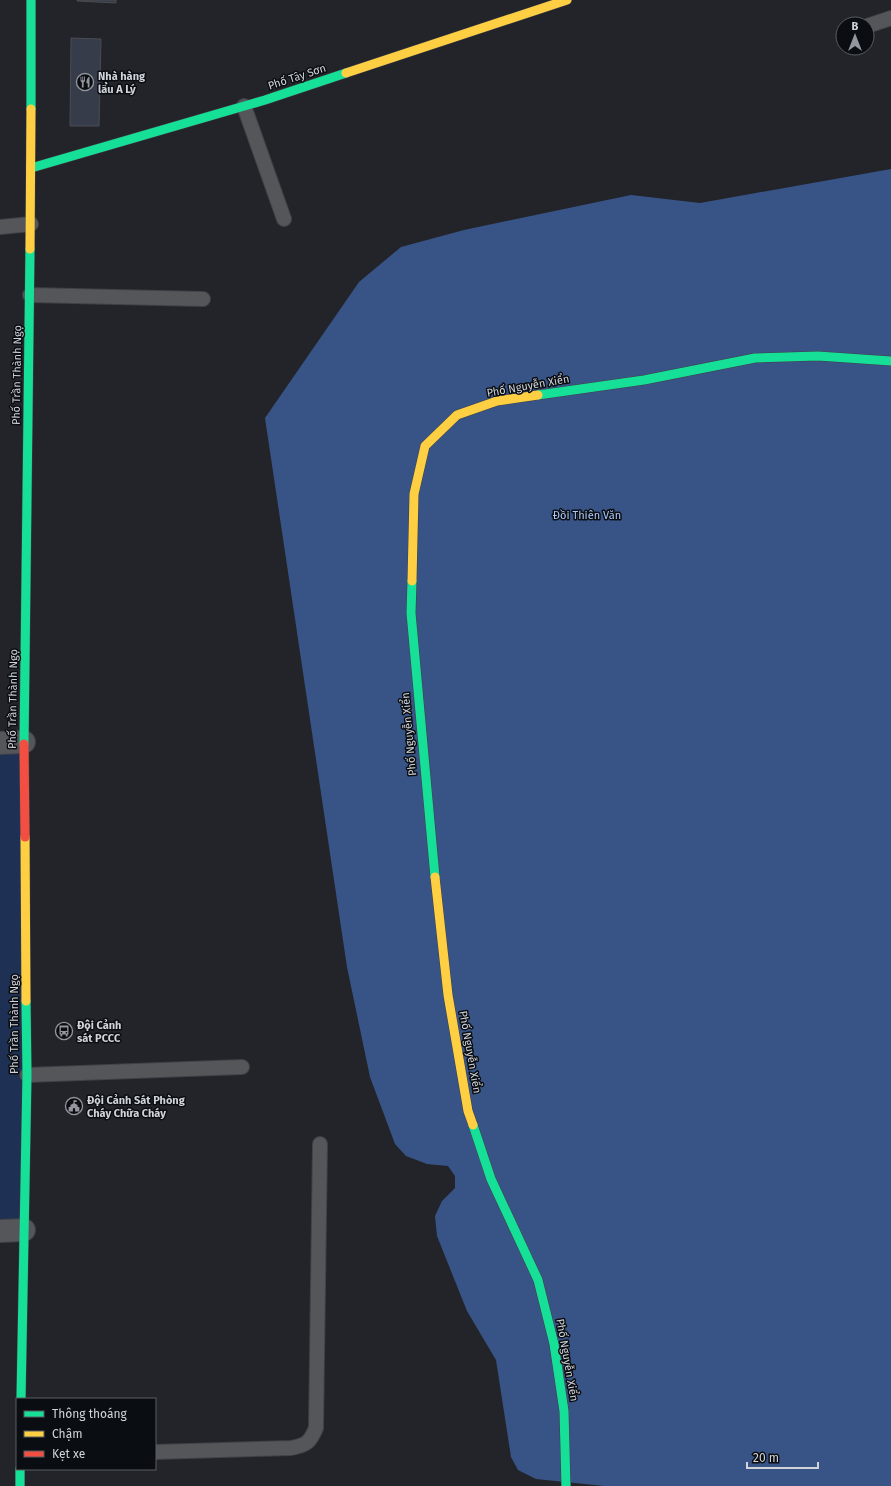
<svg xmlns="http://www.w3.org/2000/svg" width="891" height="1486" font-family="'Fira Sans',sans-serif">
<rect width="100%" height="100%" fill="#22242a"/>
<polygon fill="#1e3053" points="24,742 24,1230 0,1231 0,743"/>
<polygon fill="#385486" points="891,169 891,1486 604,1486 536,1479 518,1470 511,1457 496,1360 467,1311 437,1236 435,1216 442,1201 455,1188 455,1176 448,1166 427,1164 406,1156 395,1144 370,1077 347,967 265,418 359,282 401,247 464,230 631,195 700,203"/>
<g fill="#363c49" stroke="#4a4c50">
<polygon points="77,0 116,0 116,3 77,1"/>
<polygon points="71,38 101,39 99,126 70,126"/>
</g>
<g fill="none" stroke-linecap="round" stroke-linejoin="round">
<g stroke="#3f4146" stroke-width="16">
<g id="lane">
<polyline points="867,26 891,18"/>
<polyline points="244,106 284,219"/>
<polyline points="0,227 31,224"/>
<polyline points="30,295 203,299"/>
<polyline points="27,1075 242,1067"/>
<path d="M 155,1452 L 291,1448 C 307,1445 310,1442 316,1428 L 320,1144"/>
</g>
</g>
<g stroke="#3f4146" stroke-width="24">
<g id="street">
<polyline points="0,743 24,742"/>
<polyline points="0,1231 24,1230"/>
</g>
</g>
<g stroke="#3f4146" stroke-width="10">
<g id="fast">
<polyline points="31,0 31,109"/>
<polyline points="31,168 265,100 346,73"/>
<polyline points="538,395 644,380 755,358 818,356 891,361"/>
<polyline points="412,581 411,613 435,877"/>
<polyline points="24,744 30,249"/>
<polyline points="473,1125 491,1179 538,1280 554,1344 564,1411 566,1486"/>
<polyline points="21,1399 27,1075 26,1001"/>
<polyline points="20,1469 20,1486"/>
</g>
</g>
<g stroke="#3f4146" stroke-width="10">
<g id="slow">
<polyline points="346,73 567,0"/>
<polyline points="30,249 31,109"/>
<polyline points="412,581 414,494 425,446 457,415 497,401 538,395"/>
<polyline points="25,837 26,1001"/>
<polyline points="435,877 448,995 468,1111 473,1125"/>
</g>
</g>
<g stroke="#3f4146" stroke-width="10">
<polyline id="jam" points="24,744 25,837"/>
</g>
<use href="#lane" stroke="#54565a" stroke-width="14"/>
<use href="#street" stroke="#54565a" stroke-width="22"/>
<use href="#fast" stroke="#16e098" stroke-width="9"/>
<use href="#slow" stroke="#ffcf43" stroke-width="9"/>
<use href="#jam" stroke="#f24e42" stroke-width="9"/>
</g>
<defs>
<g id="restaurant-ring" transform="scale(0.9)"><circle r="9.5" fill="#0a0d11" stroke="#93969c" stroke-width="1.5"/><path d="M-5-6h1v4h1v-4h1v4h1v-4h1v5L-1.5 .5V6h-2V.5L-5-1ZM5-6V6H3V1.5H1.5Q1.5-4 5-6Z" fill="#93969c"/></g>
<g id="bus-ring" transform="scale(0.9)"><circle r="9.5" fill="#0a0d11" stroke="#93969c" stroke-width="1.5"/><path d="M-5-6H5V4H4V6H2V4H-2V6H-4V4H-5ZM-3.5-4V0h7V-4ZM-3.5 1.2v1.5H-2V1.2ZM2 1.2v1.5H3.5V1.2Z" fill="#93969c"/></g>
<g id="civic-ring" transform="scale(0.9)"><circle r="9.5" fill="#0a0d11" stroke="#93969c" stroke-width="1.5"/><path d="M-.6-6.5H3V-4.5H.6V-3L4-1V1h2V6H-6V1h2V-1L-.6-3ZM-1.2 2.5V6h2.4V2.5Z" fill="#93969c"/></g>
</defs>
<g fill-rule="evenodd">
<use href="#restaurant-ring" x="85" y="82"/>
<use href="#bus-ring" x="64" y="1031"/>
<use href="#civic-ring" x="74" y="1106"/>
</g>
<g text-anchor="middle" dominant-baseline="central" stroke-width="3" stroke-linejoin="round" paint-order="stroke">
<g font-size="11" font-weight="bold" fill="#d0d4da" stroke="#0a0d11" text-anchor="start">
<text x="98" y="76">Nhà hàng<tspan x="98" dy="13">lẩu A Lý</tspan></text>
<text x="77" y="1025">Đội Cảnh<tspan x="77" dy="13">sát PCCC</tspan></text>
<text x="87" y="1100">Đội Cảnh Sát Phòng<tspan x="87" dy="13">Cháy Chữa Cháy</tspan></text>
</g>
<g font-size="11" fill="#d0d4da" stroke="#0a0d11">
<text transform="translate(297 77) rotate(-18)">Phố Tây Sơn</text>
<text transform="translate(17 375) rotate(-89)">Phố Trần Thành Ngọ</text>
<text transform="translate(528 386) rotate(-10)">Phố Nguyễn Xiển</text>
<text transform="translate(13 699) rotate(-89)">Phố Trần Thành Ngọ</text>
<text transform="translate(409 734) rotate(-95)">Phố Nguyễn Xiển</text>
<text transform="translate(14 1024) rotate(-90)">Phố Trần Thành Ngọ</text>
<text transform="translate(470 1052) rotate(80)">Phố Nguyễn Xiển</text>
<text transform="translate(567 1360) rotate(80)">Phố Nguyễn Xiển</text>
</g>
<g font-size="11" fill="#acc9fb" stroke="#0a0d11">
<text x="587" y="515">Đồi Thiên Văn</text>
</g>
</g>
<rect x="16" y="1398" width="140" height="72" fill="#0a0d11" stroke="#595d61"/>
<rect x="24" y="1411" width="20" height="6" fill="#16e098" stroke="#595d61"/>
<text x="52" y="1418" font-size="12" fill="#d0d4da">Thông thoáng</text>
<rect x="24" y="1431" width="20" height="6" fill="#ffcf43" stroke="#595d61"/>
<text x="52" y="1438" font-size="12" fill="#d0d4da">Chậm</text>
<rect x="24" y="1451" width="20" height="6" fill="#f24e42" stroke="#595d61"/>
<text x="52" y="1458" font-size="12" fill="#d0d4da">Kẹt xe</text>
<g transform="translate(855 36)"><circle r="19" fill="#0a0d11" stroke="#595d61"/>
<path d="M0-3L7 15L0 10L-7 15Z" fill="#93969c"/>
<text y="-6" font-size="11" font-weight="bold" text-anchor="middle" fill="#d0d4da">B</text>
</g>
<path d="M747 1462v6h71v-6" fill="none" stroke="#d0d4da" stroke-width="2"/>
<text x="753" y="1462" font-size="12" fill="#d0d4da" stroke="#0a0d11" stroke-width="3" paint-order="stroke">20 m</text>
</svg>
